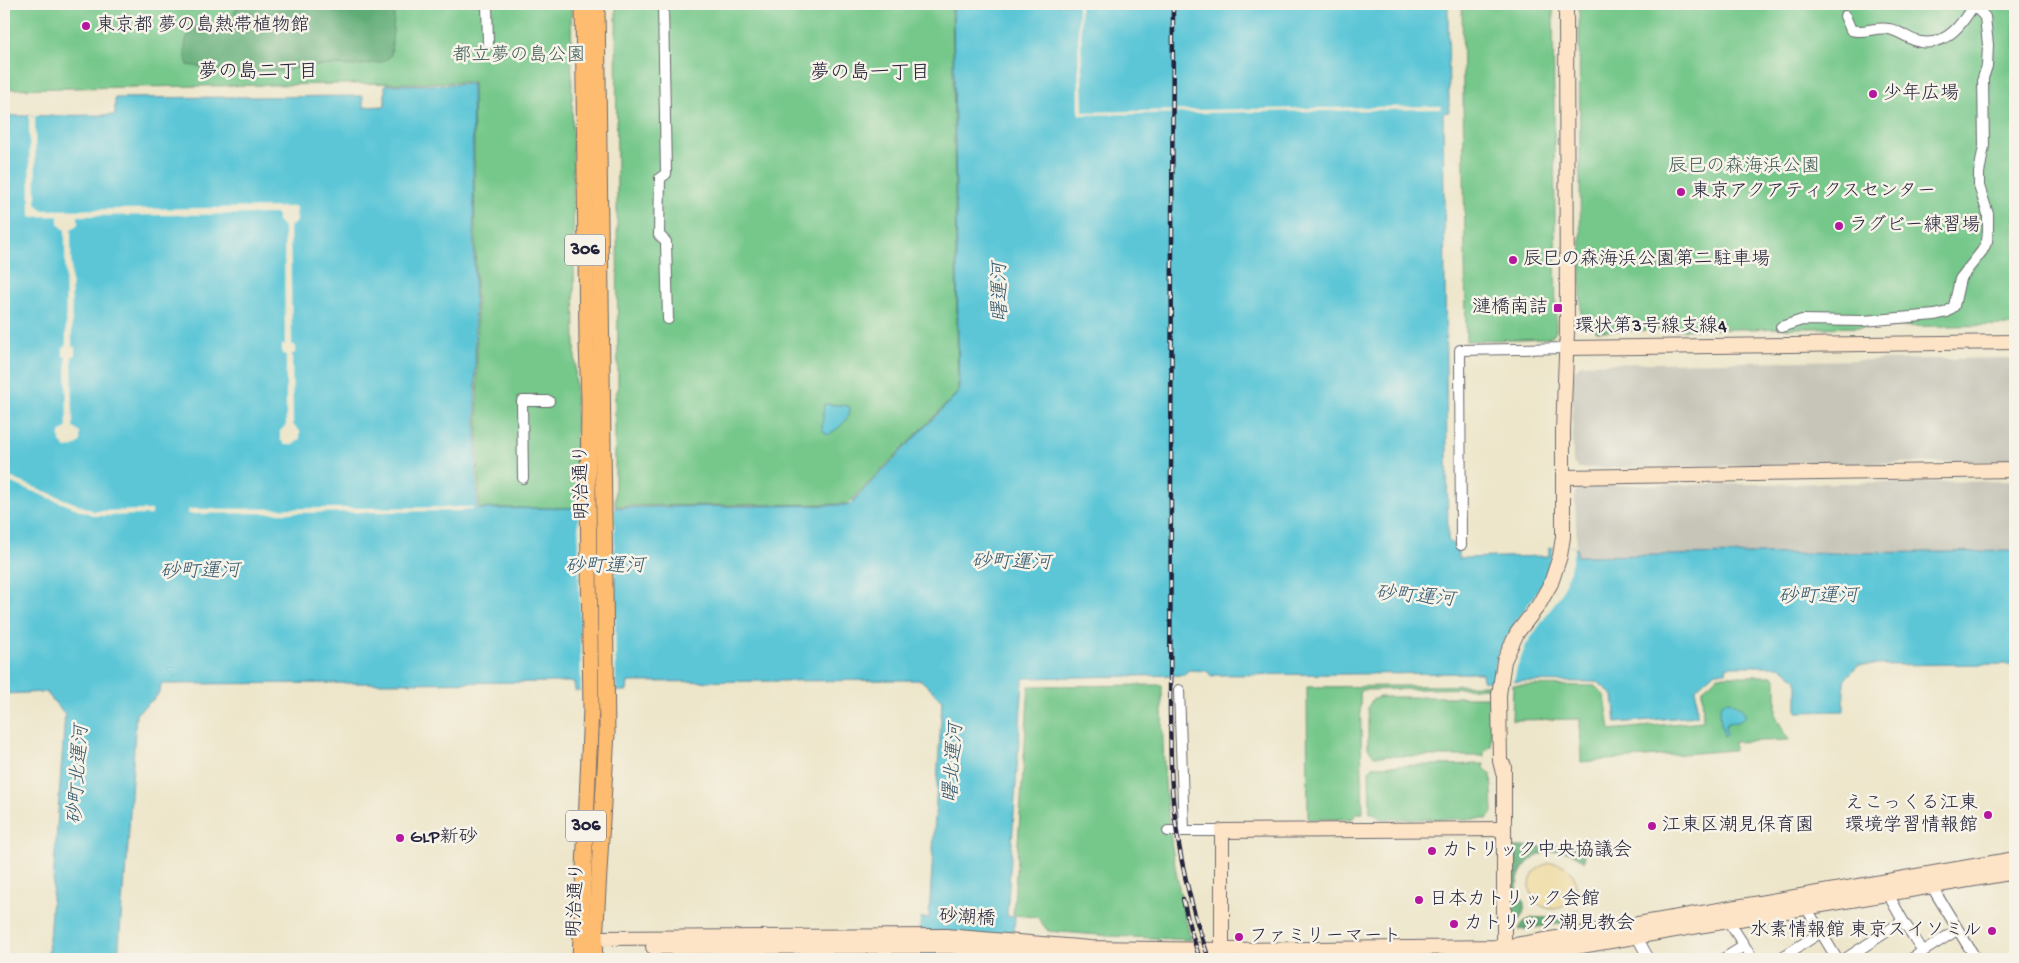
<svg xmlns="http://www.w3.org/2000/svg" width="2019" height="963" font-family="'Gochi Hand','Klee One',sans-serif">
<rect width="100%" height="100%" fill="#f7f3e8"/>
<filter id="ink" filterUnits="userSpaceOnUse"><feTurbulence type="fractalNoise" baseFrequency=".02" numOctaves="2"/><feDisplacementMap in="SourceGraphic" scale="10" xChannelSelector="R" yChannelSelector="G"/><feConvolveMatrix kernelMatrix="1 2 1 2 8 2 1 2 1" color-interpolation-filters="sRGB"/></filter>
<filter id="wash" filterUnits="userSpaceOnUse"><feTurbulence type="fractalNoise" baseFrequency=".0096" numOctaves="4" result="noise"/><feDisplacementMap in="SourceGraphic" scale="20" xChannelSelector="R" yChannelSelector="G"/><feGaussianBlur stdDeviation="1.12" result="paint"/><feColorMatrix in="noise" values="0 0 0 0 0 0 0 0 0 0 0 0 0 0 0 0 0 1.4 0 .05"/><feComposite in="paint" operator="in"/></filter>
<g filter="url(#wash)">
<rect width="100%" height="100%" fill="#ede6ca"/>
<g fill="#c6c5b8">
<polygon points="2015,358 2015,461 1579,468 1573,463 1572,373 1581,364"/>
<polygon points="2015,481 2015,551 1577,556 1575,492 1581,486"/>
</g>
<g fill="#74c78a" stroke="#4b7462">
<polygon points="4,4 571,4 577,508 479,508 473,82 4,89"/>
<polygon points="616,4 952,4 958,392 848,504 615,506 615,397 618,389"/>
<polygon points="1462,4 1553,4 1556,331 1549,338 1466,341"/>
<polygon points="1579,4 2015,4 2015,325 1596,331 1581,318"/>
<polygon points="1718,676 1772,676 1776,680 1776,717 1789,740 1734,742 1734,750 1581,762 1580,719 1512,720 1513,685 1595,686 1605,696 1610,730 1703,721 1702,690"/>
<path d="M 1162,685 C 1162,776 1168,852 1191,940 L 1111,936 L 1048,931 L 1037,917 L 1013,915 L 1029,686 Z"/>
<polygon points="1491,685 1491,688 1360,690 1363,813 1357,813 1352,819 1308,819 1307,687"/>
<polygon points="1379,697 1491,697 1491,746 1484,752 1484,756 1374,756 1368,748 1368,707 1372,700"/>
<polygon points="1484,764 1484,768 1491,774 1493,812 1487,819 1381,819 1373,813 1370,813 1369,771 1374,766"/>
<polygon points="1476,954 1476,956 1249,957 1249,955"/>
</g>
<g fill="#5fac76" stroke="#406758">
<path d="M 240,4 L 395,4 L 391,56 L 382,62 L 354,66 L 334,65 L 301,67 L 285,71 L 241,73 L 188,65 C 184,51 183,40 193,28 C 209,25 223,28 237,22 L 234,13 Z"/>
<path d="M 1586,846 L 1584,862 C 1559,836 1510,859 1518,896 L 1525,902 C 1525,912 1521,920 1513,926 L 1513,847 Z"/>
<path d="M 1573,911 L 1578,911 L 1577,921 L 1519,930 C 1524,913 1544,919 1558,917 C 1564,917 1568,914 1573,911 Z"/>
</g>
<circle fill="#eeda9e" stroke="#887e6c" cx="1553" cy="886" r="23"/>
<g fill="#5cc6d7" stroke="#3f7489">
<polygon points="953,4 1448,4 1449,112 1443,113 1448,540 1458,549 1458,558 1549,556 1549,548 1577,547 1577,556 2015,551 2015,664 1858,665 1844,680 1844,711 1797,712 1797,680 1781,666 1727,666 1726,672 1714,672 1696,688 1697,716 1616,723 1613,695 1598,682 1483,681 1482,673 1213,675 1213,678 1207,671 1189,670 1183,675 1025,678 1023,680 1007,916 1015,917 1012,959 918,959 921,918 929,918 942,700 921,680 628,682 627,691 575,691 574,682 161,684 160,692 158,692 157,696 136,714 126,877 124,877 118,959 50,959 50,953 48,953 65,715 46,692 4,694 4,116 115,115 115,98 363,96 363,107 385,106 385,85 472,84 477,509 849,505 959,392"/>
<path d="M 824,404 L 849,406 C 853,417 838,429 828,435 L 822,430 Z"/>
<path d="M 1729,701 C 1735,704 1754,713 1740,721 C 1736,723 1731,722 1727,723 L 1725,728 L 1727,735 L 1724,737 C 1723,728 1716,711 1723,702 Z"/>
</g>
<g fill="#ede6ca">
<polygon points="1078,4 1080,4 1083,112 1441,106 1441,109 1079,115"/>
<polygon points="29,116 35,116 36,204 43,210 296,207 297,221 290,227 292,345 295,345 295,353 292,354 293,425 300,431 300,439 293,445 285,445 280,439 280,431 286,425 286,354 282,354 282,345 285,345 284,227 277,221 277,214 78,216 78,224 71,230 72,347 75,347 75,356 72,356 73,427 80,433 80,442 74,447 66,448 60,442 60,433 67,427 66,357 63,356 63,348 66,347 65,230 58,224 58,216 30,217"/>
<polygon points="4,475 94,511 152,510 152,515 95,516 4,480"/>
<polygon points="578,506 614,506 616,694 581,694"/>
<polygon points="473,507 473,509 462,510 462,511 188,514 189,509"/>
<polygon points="1554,547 1575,547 1570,570 1561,594 1526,645 1517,668 1513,684 1492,684 1497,659 1502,647 1516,622 1543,583 1549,570"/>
</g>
</g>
<g filter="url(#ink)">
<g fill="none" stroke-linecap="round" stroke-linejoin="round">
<g stroke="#69676d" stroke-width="12">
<g id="street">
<polyline points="487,4 488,44"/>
<polyline points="663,4 666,174 660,178 659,235 666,242 668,319"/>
<path d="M 1845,16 L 1851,30 C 1864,34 1876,26 1889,29 C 1901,31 1910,41 1921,42 C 1947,46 1963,23 1974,4"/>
<polyline points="1781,327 1802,320 1863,321 1935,315 1947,312 1954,306 1960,279 1982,251 1987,241 1988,231 1988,214 1979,186 1979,173 1984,146 1983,78 1987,66 1988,45 1985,17 1973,4"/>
<polyline points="523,478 522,401 549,401"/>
<polyline points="1461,545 1460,350 1567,348"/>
<polyline points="1179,690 1184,831"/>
<polyline points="1168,831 1222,831"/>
<polyline points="1932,887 1976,959"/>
<polyline points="1888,894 1903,921 1923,951"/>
<polyline points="1805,901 1807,909 1837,959"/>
<polyline points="1729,922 1753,959"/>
<polyline points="1637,937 1649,959"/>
<polyline points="1723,959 1744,946"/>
<polyline points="1779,959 1820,933"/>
<polyline points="1845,959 1903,921"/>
<polyline points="1911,959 1957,930"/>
</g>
</g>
<g stroke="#69676d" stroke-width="16">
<g id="secondary">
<polyline points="1567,348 2015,342"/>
<polyline points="1564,477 2015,470"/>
<polyline points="1504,766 1504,959"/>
<polyline points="1503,773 1500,761 1499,695 1504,661 1517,633 1538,606 1551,583 1560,556 1563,537 1563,430 1567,331 1566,4"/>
<polyline points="586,941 595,938 946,936 1090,948 1221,950 1504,947 2015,859"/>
<polyline points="653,947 946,946 1114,959"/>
<polyline points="1222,959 1222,831 1503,829"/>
<polyline points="1506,959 2015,872"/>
</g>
</g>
<g stroke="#69676d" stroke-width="17">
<g id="primary">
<polyline points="580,959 591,709 588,495 589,401 587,342 583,4"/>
<polyline points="594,959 607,733 597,4"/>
</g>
</g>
<use href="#street" stroke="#fff" stroke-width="10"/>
<use href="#secondary" stroke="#fee4c6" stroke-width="14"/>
<use href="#primary" stroke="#fdbc70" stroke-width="15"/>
<g stroke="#22223b" stroke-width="4.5">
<g id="rail">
<path d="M 1173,4 L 1170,713 C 1171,742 1170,771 1173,800 C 1178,855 1191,908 1209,959"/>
<polyline points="1183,899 1190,929 1200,959"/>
</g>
</g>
<use href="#rail" stroke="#f7f3e8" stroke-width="2.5" stroke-dasharray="8" stroke-linecap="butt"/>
</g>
</g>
<g fill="#b5179e" stroke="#f7f3e8" stroke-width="2">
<circle cx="86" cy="26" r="5"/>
<circle cx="1873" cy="94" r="5"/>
<circle cx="1681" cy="192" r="5"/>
<circle cx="1839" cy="226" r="5"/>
<circle cx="1513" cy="260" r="5"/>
<rect x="1553" y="303" width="10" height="10" rx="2.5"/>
<circle cx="1988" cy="815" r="5"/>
<circle cx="1652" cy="826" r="5"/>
<circle cx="400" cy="838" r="5"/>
<circle cx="1432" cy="851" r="5"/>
<circle cx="1419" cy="900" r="5"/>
<circle cx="1454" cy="924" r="5"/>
<circle cx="1992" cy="931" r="5"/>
<circle cx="1239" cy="937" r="5"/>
</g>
<g text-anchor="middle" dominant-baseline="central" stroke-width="5" stroke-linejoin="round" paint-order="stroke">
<g fill="#f7f3e8" stroke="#62616f" stroke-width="1">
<rect x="565" y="234.5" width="40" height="31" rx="4"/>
<rect x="566" y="810.5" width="40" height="31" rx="4"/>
</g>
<g font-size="18" font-weight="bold" fill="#22223b">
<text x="585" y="250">306</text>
<text x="586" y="826">306</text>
</g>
<g font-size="19" fill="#22223b" stroke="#f7f3e8" text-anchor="start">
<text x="96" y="26">東京都 夢の島熱帯植物館</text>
<text x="1883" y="94">少年広場</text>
<text x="1691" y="192">東京アクアティクスセンター</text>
<text x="1849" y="226">ラグビー練習場</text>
<text x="1523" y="260">辰巳の森海浜公園第二駐車場</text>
<text x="1548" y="308" text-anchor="end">漣橋南詰</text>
<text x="1978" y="804" text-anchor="end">えこっくる江東<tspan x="1978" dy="22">環境学習情報館</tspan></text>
<text x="1662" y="826">江東区潮見保育園</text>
<text x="410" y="838">GLP新砂</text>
<text x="1442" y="851">カトリック中央協議会</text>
<text x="1429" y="900">日本カトリック会館</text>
<text x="1464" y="924">カトリック潮見教会</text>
<text x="1982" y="931" text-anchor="end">水素情報館 東京スイソミル</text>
<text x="1249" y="937">ファミリーマート</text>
</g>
<g font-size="19" fill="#3f5c57" stroke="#f7f3e8">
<text x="519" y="56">都立夢の島公園</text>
<text x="1744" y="167">辰巳の森海浜公園</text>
</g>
<g font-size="19" fill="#22223b" stroke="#f7f3e8">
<text x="1651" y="327">環状第3号線支線4</text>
<text transform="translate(583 482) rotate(-91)">明治通り</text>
<text transform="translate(577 900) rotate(-87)">明治通り</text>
<text transform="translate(967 919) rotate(3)">砂潮橋</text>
</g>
<g font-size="20" fill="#22223b" stroke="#f7f3e8">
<text x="258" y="73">夢の島二丁目</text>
<text x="870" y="74">夢の島一丁目</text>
</g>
<g font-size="20" font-style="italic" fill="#365b72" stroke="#f7f3e8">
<text transform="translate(1002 292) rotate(-91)">曙運河</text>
<text transform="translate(1011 564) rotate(1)">砂町運河</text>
<text transform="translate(605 568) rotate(-1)">砂町運河</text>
<text transform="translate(200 573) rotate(-1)">砂町運河</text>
<text transform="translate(1415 598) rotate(5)">砂町運河</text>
<text transform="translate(1818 598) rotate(-1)">砂町運河</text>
<text transform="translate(955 763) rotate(-86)">曙北運河</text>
<text transform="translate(80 775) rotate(-86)">砂町北運河</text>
</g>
</g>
<rect width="2019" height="963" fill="none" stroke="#f7f3e8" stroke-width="20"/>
</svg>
